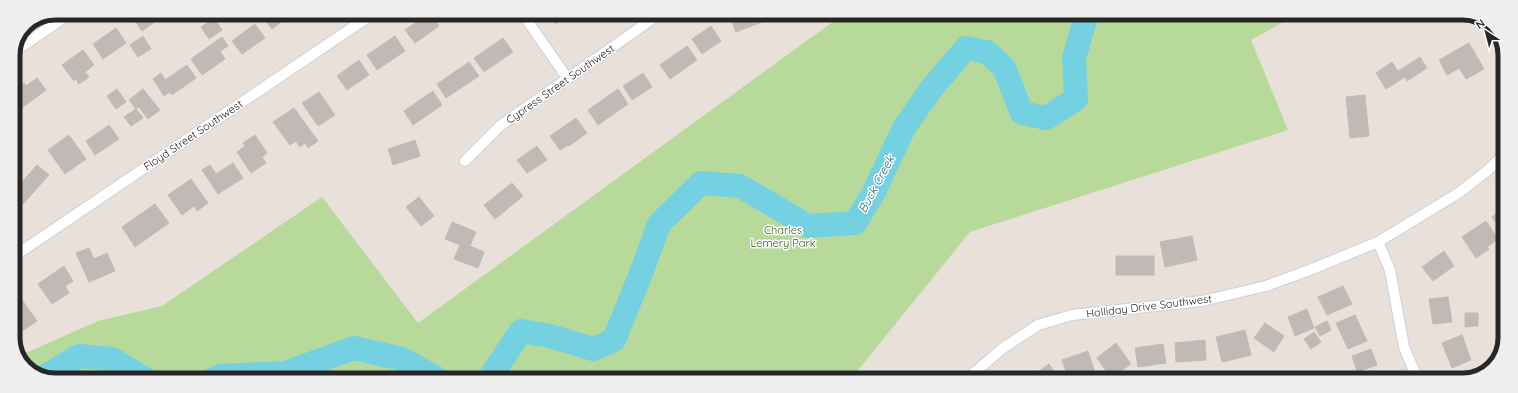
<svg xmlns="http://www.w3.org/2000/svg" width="1518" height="393" font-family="Quicksand,sans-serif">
<rect width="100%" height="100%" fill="#e8e0d9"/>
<polygon fill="#b7da9a" points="845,13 1298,14 1251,40 1288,130 970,232 850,380 47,379 24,366 19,356 98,321 162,306 322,197 418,323"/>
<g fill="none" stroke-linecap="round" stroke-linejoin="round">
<g stroke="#74d1e2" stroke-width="24">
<polyline points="44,377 79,356 112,359 145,379"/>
<polyline points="214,379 220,376 285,373 354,348 402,359 438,379"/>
<polyline points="489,379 521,331 550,336 593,349 614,340 642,271 659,224 701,183 740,186 808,226 855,223 873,194 904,128 931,89 966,48 987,52 1004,68 1022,113 1046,118 1076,99 1074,58 1087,14"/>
</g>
</g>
<g fill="#c0bab6" stroke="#c3bcb3">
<polygon points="138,13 175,13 176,15 168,20 164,15 142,31 132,17"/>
<polygon points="270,13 291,13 292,14 272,29 264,19 270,14"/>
<polygon points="429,13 430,13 439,26 415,43 405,30"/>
<polygon points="549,13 571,13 556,24"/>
<polygon points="731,13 768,13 770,19 736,32 729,14"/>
<polygon points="214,18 222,30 209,39 201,27"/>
<polygon points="255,24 265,38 242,54 232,41"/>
<polygon points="711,26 721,41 702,54 692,39"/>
<polygon points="116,28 126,43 103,59 93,44"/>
<polygon points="143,36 151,49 138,57 130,45"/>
<polygon points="395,36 405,51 377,70 367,55"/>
<polygon points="222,37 228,46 220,51 225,59 202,75 191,59"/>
<polygon points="503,38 513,52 484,72 474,58"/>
<polygon points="1469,43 1484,69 1466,79 1459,68 1447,75 1439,60"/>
<polygon points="687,46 697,60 670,79 660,65"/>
<polygon points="83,50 94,65 85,72 89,77 79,84 76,79 74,81 62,65"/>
<polygon points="1420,57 1427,68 1407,81 1405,77 1386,89 1376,73 1392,62 1398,71"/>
<polygon points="359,60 369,75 347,90 337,76"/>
<polygon points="469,62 479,76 446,98 437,84"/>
<polygon points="187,65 196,78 172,95 170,92 164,96 153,79 161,73 165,80"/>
<polygon points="643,73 652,87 632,100 623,86"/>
<polygon points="37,78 46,90 15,113 13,110 13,87 15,86 17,89 24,83 26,86"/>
<polygon points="117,89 126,102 116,109 107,96"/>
<polygon points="143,89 160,110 148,119 139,107 136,109 129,100"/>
<polygon points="618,89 628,104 598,125 588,110"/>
<polygon points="433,91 442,105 413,125 404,111"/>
<polygon points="319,92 335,115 318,126 302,103"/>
<polygon points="1365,95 1369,136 1350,138 1346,97"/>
<polygon points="294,108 318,141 308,148 305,143 300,147 296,141 290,145 273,122"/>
<polygon points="136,109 143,118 131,126 124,117"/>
<polygon points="576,118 587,133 569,146 568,145 560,150 550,136"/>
<polygon points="109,125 119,139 95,155 86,141"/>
<polygon points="69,135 86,159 65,174 48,150"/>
<polygon points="255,135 267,153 262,157 266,163 251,173 237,152 245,146 243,143"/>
<polygon points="415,140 420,156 393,165 388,149"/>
<polygon points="537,146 547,160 527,173 517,160"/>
<polygon points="233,163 243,178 218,194 202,170 210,165 216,174"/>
<polygon points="37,165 49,175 23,204 13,195 13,192"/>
<polygon points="191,179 208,203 197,211 194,206 182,215 168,195"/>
<polygon points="512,183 523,196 495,219 484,205"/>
<polygon points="419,197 434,216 421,226 406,207"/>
<polygon points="155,204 169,223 135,247 122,227"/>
<polygon points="1504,207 1504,231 1503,232 1492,217"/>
<polygon points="1486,221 1498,239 1487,247 1489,249 1476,258 1462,237"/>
<polygon points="452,222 476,232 470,246 484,252 478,268 454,259 460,245 445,239"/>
<polygon points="1192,236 1197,260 1165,267 1160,242"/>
<polygon points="89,248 94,259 107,253 115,271 89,282 76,253"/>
<polygon points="1444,251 1454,266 1433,281 1422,267"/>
<rect x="1116" y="256" width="38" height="19"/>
<polygon points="64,266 73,281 65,286 69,293 52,304 38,284"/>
<polygon points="1343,286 1352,304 1327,315 1318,297"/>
<polygon points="1448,297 1452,322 1433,324 1429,299"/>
<polygon points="22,300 37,321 22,331 13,319 13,306"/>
<polygon points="1307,309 1314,328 1295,336 1288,317"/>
<polygon points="1465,313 1478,313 1478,326 1465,327"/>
<polygon points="1355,315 1367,341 1348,349 1336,323"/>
<polygon points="1327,321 1331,330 1320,336 1315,327"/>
<polygon points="1265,323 1284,336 1274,352 1254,338"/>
<polygon points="1245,330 1251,355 1222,362 1216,337"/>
<polygon points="1314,332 1321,342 1311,349 1304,339"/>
<polygon points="1462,335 1471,360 1452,368 1442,343"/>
<polygon points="1205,340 1206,360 1176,362 1175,343"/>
<polygon points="1116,343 1131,364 1111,378 1097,358"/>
<polygon points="1163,344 1166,363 1138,367 1135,348"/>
<polygon points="1371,349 1377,365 1357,372 1352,356"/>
<polygon points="1088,351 1096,377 1087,380 1069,380 1062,360"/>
<polygon points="1493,357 1495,360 1489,371 1463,380 1460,380 1474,368 1476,370"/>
<polygon points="1049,364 1060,380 1027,380"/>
<polygon points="904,373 913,380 891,380 894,375 900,379"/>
</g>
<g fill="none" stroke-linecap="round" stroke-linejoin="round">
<g stroke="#ccd0db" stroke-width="12">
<g id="street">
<polyline points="522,13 568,79"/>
<polyline points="15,51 71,13"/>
<polyline points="465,161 501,125 661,13"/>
<polyline points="1378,242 1390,270 1404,347 1418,380"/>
<polyline points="13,257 374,13"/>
<polyline points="969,380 975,372 1003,348 1038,325 1072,315 1202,301 1266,286 1307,271 1378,242 1460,192 1488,170 1504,155"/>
</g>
</g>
<use href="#street" stroke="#fff" stroke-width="10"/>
</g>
<g text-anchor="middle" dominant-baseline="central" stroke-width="3" stroke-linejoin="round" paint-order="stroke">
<g font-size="11" fill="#272727" stroke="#fff">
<text transform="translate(560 84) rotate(-35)">Cypress Street Southwest</text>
<text transform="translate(193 135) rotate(-34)">Floyd Street Southwest</text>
<text transform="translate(1149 306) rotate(-7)">Holliday Drive Southwest</text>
</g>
<g font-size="11" fill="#325b1f" stroke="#fff">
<text x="783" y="230">Charles<tspan x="783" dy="13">Lemery Park</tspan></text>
</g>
<g font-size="12" font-style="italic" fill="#196f89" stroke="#fff">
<text transform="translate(876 184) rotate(-62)">Buck Creek</text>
</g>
</g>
<path d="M0 0H1518V393H0ZM55 20H1463A35 35 0 0 1 1498 55V338A35 35 0 0 1 1463 373H55A35 35 0 0 1 20 338V55A35 35 0 0 1 55 20Z" fill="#eee" fill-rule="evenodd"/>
<path fill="none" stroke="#272727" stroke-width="5" d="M55 20H1463A35 35 0 0 1 1498 55V338A35 35 0 0 1 1463 373H55A35 35 0 0 1 20 338V55A35 35 0 0 1 55 20Z"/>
<g transform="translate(1486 32) rotate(324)" stroke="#ffffff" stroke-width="3" paint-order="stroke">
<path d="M0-3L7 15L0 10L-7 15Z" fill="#272727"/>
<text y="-6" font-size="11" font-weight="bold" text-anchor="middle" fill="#272727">N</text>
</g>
</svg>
